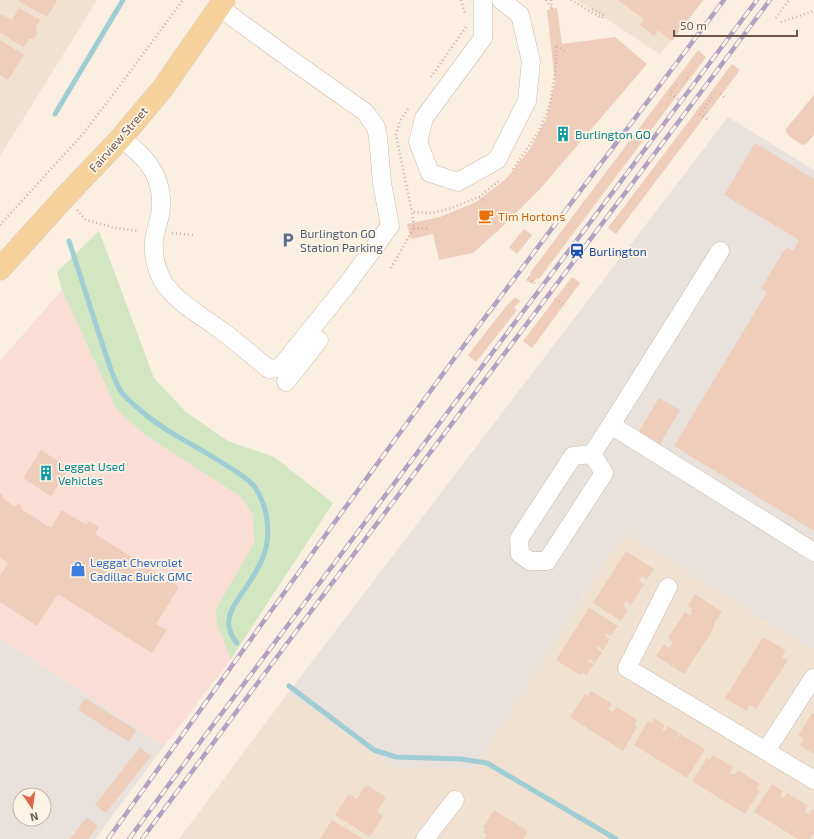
<svg xmlns="http://www.w3.org/2000/svg" width="814" height="839" font-family="'Exo 2',sans-serif">
<rect width="100%" height="100%" fill="#faefe1"/>
<g fill="#f1e1d0">
<polygon points="0,0 97,0 0,156"/>
<polygon points="577,0 704,0 660,54"/>
<polygon points="624,532 814,651 814,839 179,839 288,693 395,768 474,768"/>
</g>
<polygon fill="#faded5" points="62,290 117,410 145,435 240,496 253,515 254,543 215,611 218,627 231,659 164,746 0,638 0,361"/>
<g fill="#e9e2dc" fill-rule="evenodd">
<polygon points="728,117 814,170 814,651 624,532 474,768 395,768 288,693"/>
<path d="M 0,638 L 164,746 L 95,839 L 0,839 ZM 20,795 L 44,795 L 44,819 L 20,819 Z"/>
</g>
<polygon fill="#d2e6c1" points="99,231 154,378 187,413 228,441 274,457 333,503 231,659 218,627 215,611 254,543 253,515 240,496 145,435 117,410 62,290 57,272"/>
<g fill="none" stroke-linecap="round" stroke-linejoin="round">
<g stroke="#9ecdd3" stroke-width="5">
<polyline points="55,114 123,0"/>
<path d="M 69,241 C 80,274 90,307 101,340 C 107,357 112,378 122,393 C 127,399 134,405 140,410 C 164,431 194,445 221,462 C 232,469 245,476 253,485 C 257,489 260,496 262,501 C 269,517 270,541 263,557 C 259,567 253,577 247,586 C 234,605 219,621 237,643"/>
<polyline points="289,686 374,750 396,757 461,759 487,763 616,839"/>
</g>
</g>
<g fill="#eecdba">
<polygon points="17,0 55,0 57,1 47,17"/>
<polygon points="618,0 703,0 672,41 658,30 654,36 640,25 644,19"/>
<polygon points="19,8 40,20 36,28 37,33 34,39 29,39 24,47 0,33 0,16 1,14 12,20"/>
<polygon points="557,8 562,44 615,37 647,64 540,189 501,228 473,253 439,260 433,234 411,239 407,224 440,217 476,202 506,179 530,149 546,119 555,82 547,10"/>
<polygon points="0,40 24,55 8,80 0,75"/>
<polygon points="698,50 706,57 539,279 537,278 532,284 526,280 531,274 530,273"/>
<polygon points="732,64 740,70 616,234 608,228"/>
<polygon points="814,95 814,135 806,144 802,145 788,135 786,132 786,129"/>
<polygon points="755,143 814,179 814,531 674,446 767,292 761,288 785,249 786,250 787,247 793,251 799,240 724,195"/>
<polygon points="524,229 532,235 517,254 509,247"/>
<polygon points="572,277 580,283 532,348 523,341"/>
<polygon points="515,297 520,301 514,308 517,310 476,362 468,355 508,304 509,304"/>
<polygon points="659,398 680,410 660,444 639,431"/>
<polygon points="41,450 69,468 51,496 23,478"/>
<polygon points="0,494 2,494 3,499 14,506 20,504 21,509 51,528 62,510 86,525 89,521 99,527 95,534 179,587 156,624 167,630 152,653 58,594 37,626 0,602 0,576 8,563 0,558"/>
<polygon points="626,551 654,569 647,579 642,576 639,581 644,584 631,605 626,601 623,606 628,610 621,621 593,603"/>
<polygon points="695,594 722,612 713,625 715,625 709,636 684,674 656,656 664,644 669,648 673,642 668,638 685,612 690,616 692,613 691,611 693,609 688,606"/>
<polygon points="589,608 618,626 611,636 606,633 605,636 610,639 603,650 598,646 597,649 602,652 595,663 589,659 588,661 594,664 587,675 582,672 580,675 556,660"/>
<polygon points="763,637 786,650 782,657 788,660 756,709 750,705 746,711 725,698"/>
<polygon points="591,691 612,704 608,709 613,712 617,707 637,720 634,725 637,727 623,751 570,717 585,694 588,696"/>
<polygon points="85,698 136,730 129,742 78,710"/>
<polygon points="812,713 814,714 814,754 800,745 804,739 798,736"/>
<polygon points="654,718 665,725 662,730 665,731 668,726 679,733 676,738 677,739 680,734 705,749 687,778 634,745 648,721 652,723"/>
<polygon points="140,747 151,756 106,813 95,805"/>
<polygon points="713,755 733,767 730,773 735,775 738,770 760,784 756,788 760,791 745,814 692,781 707,758 709,760"/>
<polygon points="772,784 783,791 780,796 784,798 787,793 808,806 805,811 809,815 813,809 814,810 814,833 810,839 798,839 754,812"/>
<polygon points="366,785 386,797 377,812 383,816 370,837 335,815 349,794 357,799"/>
<polygon points="494,810 528,831 523,839 484,839 487,835 483,832 485,829 483,828"/>
<polygon points="87,817 98,826 88,839 70,839"/>
<polygon points="332,820 363,839 320,839"/>
</g>
<g fill="none" stroke-linecap="round" stroke-linejoin="round">
<g stroke="#ccb9ab" stroke-width="19">
<g id="minor">
<polyline points="483,0 483,38 424,118 418,142 430,173 458,182 497,160 527,101 531,61 520,15 501,0"/>
<path d="M 121,138 C 132,147 144,156 151,168 C 160,181 163,199 160,215 C 158,224 155,232 154,241 C 153,254 156,268 162,280 C 175,302 202,316 222,331 C 238,343 254,357 269,369 L 278,368 L 283,364 L 345,287 L 390,226 L 382,183 L 378,137 L 376,127 L 365,112 L 290,59 L 219,7"/>
<polyline points="286,382 319,340"/>
<polyline points="611,425 814,552"/>
<polyline points="592,454 604,473 547,561 530,561 520,554 519,539 573,456 592,454 611,425 720,251"/>
<polyline points="668,587 627,668 814,780"/>
<polyline points="766,751 813,678"/>
<polyline points="425,839 455,800"/>
</g>
</g>
<g stroke="#d7d0cc" stroke-width="23">
<polyline id="major" points="0,269 65,197 121,138 163,88 224,0"/>
</g>
<g stroke="#d2b09e" stroke-width="2.5" stroke-dasharray="1 3" stroke-linecap="butt">
<polyline points="461,0 465,13"/>
<polyline points="546,0 552,9"/>
<polyline points="551,0 552,9"/>
<polyline points="571,0 602,18 604,15"/>
<polyline points="592,9 604,15"/>
<polyline points="776,18 789,0"/>
<polyline points="781,22 814,11"/>
<polyline points="431,77 466,27"/>
<polyline points="687,78 691,80"/>
<polyline points="720,94 724,97"/>
<polyline points="678,99 670,94 678,82"/>
<polyline points="408,109 400,121 396,135 412,212"/>
<polyline points="707,119 700,114 712,97"/>
<polyline points="513,169 538,133 550,104 556,66 556,45 565,51"/>
<polyline points="479,197 486,202"/>
<polyline points="77,210 86,220 116,228 139,231"/>
<polyline points="0,225 82,135 115,92 183,0"/>
<polyline points="414,228 429,229"/>
<polyline points="172,233 193,235"/>
<polyline points="391,268 414,228 412,212 431,213 449,209 479,197 500,180"/>
<polyline points="528,278 537,285"/>
<polyline points="555,299 565,306"/>
</g>
<use href="#minor" stroke="#fff" stroke-width="18"/>
<use href="#major" stroke="#f6d19c" stroke-width="22"/>
<g stroke="#b1a1c2" stroke-width="4.5">
<g id="rail">
<polyline points="108,839 337,519 456,356 724,0"/>
<polyline points="129,839 195,749 757,0"/>
<polyline points="142,839 303,622 770,0"/>
</g>
</g>
<use href="#rail" stroke="#fef4e6" stroke-width="3" stroke-dasharray="9" stroke-linecap="butt"/>
</g>
<defs>
<g id="building-bare" transform="scale(1.2)"><path d="M-4-6H4V6H1V3H-1V6H-4ZM-2.5-4.3h1.7v1.8h-1.7ZM.8-4.3h1.7v1.8H.8ZM-2.5-1h1.7V.8h-1.7ZM.8-1h1.7V.8H.8Z" fill="#0f9aa8" stroke="#fef4e6" stroke-width="2.5" paint-order="stroke"/></g>
<g id="cafe-bare" transform="scale(1.2)"><path d="M-5.5-4.5H6V0H3Q3 3.5 0 3.5H-2.5Q-5.5 3.5-5.5 0ZM3-3.2v2h1.7v-2ZM-6 4.5H4V6H-6Z" fill="#e8710a" stroke="#fef4e6" stroke-width="2.5" paint-order="stroke"/></g>
<g id="parking-bare" transform="scale(1.2)"><path d="M-3.5-5.5H1a3.5 3.5 0 0 1 0 7H-1V5.5H-3.5ZM-1-3.4V-.6H.8a1.4 1.4 0 0 0 0-2.8Z" fill="#5c6f8a" stroke="#fef4e6" stroke-width="2.5" paint-order="stroke"/></g>
<g id="station-bare" transform="scale(1.2)"><path d="M-3-6H3Q5-6 5-4V2Q5 4 3 4L4.5 6H3L1.5 4h-3L-3 6H-4.5L-3 4Q-5 4-5 2V-4Q-5-6-3-6ZM-3.5-4v3h7v-3ZM-3.5 1v1.5H-2V1ZM2 1v1.5H3.5V1Z" fill="#1a4fb4" stroke="#fef4e6" stroke-width="2.5" paint-order="stroke"/></g>
<g id="shop-bare" transform="scale(1.2)"><path d="M-5-2.5h2.3a2.7 3.5 0 0 1 5.4 0H5L5.5 6h-11ZM-1.5-2.5h3a1.5 2.3 0 0 0-3 0Z" fill="#3f7fe0" stroke="#fef4e6" stroke-width="2.5" paint-order="stroke"/></g>
</defs>
<g fill-rule="evenodd">
<use href="#building-bare" x="563" y="134"/>
<use href="#cafe-bare" x="486" y="216"/>
<use href="#parking-bare" x="288" y="240"/>
<use href="#station-bare" x="577" y="251"/>
<use href="#building-bare" x="46" y="473"/>
<use href="#shop-bare" x="78" y="569"/>
</g>
<g text-anchor="middle" dominant-baseline="central" stroke-width="3.5" stroke-linejoin="round" paint-order="stroke">
<g font-size="12" fill="#0d838f" stroke="#fef4e6" text-anchor="start">
<text x="575" y="134">Burlington GO</text>
<text x="58" y="466">Leggat Used<tspan x="58" dy="14">Vehicles</tspan></text>
</g>
<g font-size="12" fill="#6f564a" stroke="#fef4e6">
<text transform="translate(118 139) rotate(-49)">Fairview Street</text>
</g>
<g font-size="12" fill="#c56008" stroke="#fef4e6" text-anchor="start">
<text x="498" y="216">Tim Hortons</text>
</g>
<g font-size="12" fill="#4e5e75" stroke="#fef4e6" text-anchor="start">
<text x="300" y="233">Burlington GO<tspan x="300" dy="14">Station Parking</tspan></text>
</g>
<g font-size="12" fill="#164399" stroke="#fef4e6" text-anchor="start">
<text x="589" y="251">Burlington</text>
</g>
<g font-size="12" fill="#366cbe" stroke="#fef4e6" text-anchor="start">
<text x="90" y="562">Leggat Chevrolet<tspan x="90" dy="14">Cadillac Buick GMC</tspan></text>
</g>
</g>
<g transform="translate(32 807) rotate(167)"><circle r="19" fill="#fef4e6" stroke="#c5b5a8"/>
<path d="M0-3L7 15L0 10L-7 15Z" fill="#de674c"/>
<text y="-6" font-size="11" font-weight="bold" text-anchor="middle" fill="#6f564a">N</text>
</g>
<path d="M674 30v6h123v-6" fill="none" stroke="#6f564a" stroke-width="2"/>
<text x="680" y="30" font-size="12" fill="#6f564a" stroke="#fef4e6" stroke-width="3" paint-order="stroke">50 m</text>
</svg>
